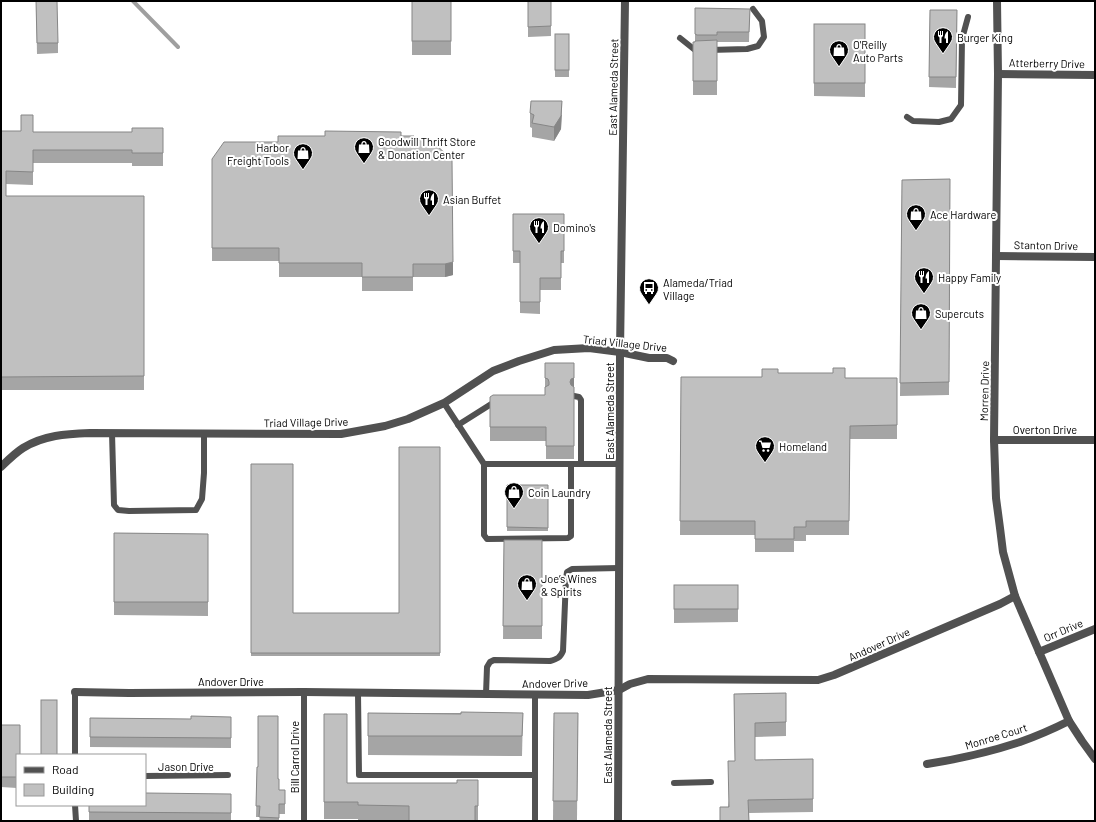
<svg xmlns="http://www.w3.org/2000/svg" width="1096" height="822" font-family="Barlow,sans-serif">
<rect width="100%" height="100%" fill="#fff"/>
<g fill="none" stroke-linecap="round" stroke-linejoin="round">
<polyline stroke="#9f9f9f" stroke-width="4" points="133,1 178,47"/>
<g stroke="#515151" stroke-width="6">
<polyline points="680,38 695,50 700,50"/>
<polyline points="709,50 747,49 758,46 764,37 762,21 753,9"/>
<polyline points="907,117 913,121 939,122 951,119 961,105 962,39 968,17"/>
<polyline points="574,396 579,397 581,400 581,464"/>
<polyline points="444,403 484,464 620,464"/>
<polyline points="458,425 496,401"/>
<polyline points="112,433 114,505 118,510 129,511 196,510 202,499 204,473 204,434"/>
<polyline points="484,464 484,535 487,539 568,538 571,536 571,464"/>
<polyline points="75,692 75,755"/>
<polyline points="358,693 359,775 535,775"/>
<path d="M 486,694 L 487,667 L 490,662 L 494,660 L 550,661 C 557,659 560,658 563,651 L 566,579 L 567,572 L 572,569 L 619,568"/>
<polyline points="535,695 535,821"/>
<polyline points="145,776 228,775"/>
<polyline points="674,783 711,782"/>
<polyline points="75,805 76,821"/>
<polyline points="304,821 304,692"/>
</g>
<g stroke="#515151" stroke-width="8">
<polyline points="997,1 998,74 994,440 996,498 1000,528 1003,552 1015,596 1069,721 1082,741 1095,759"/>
<polyline points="998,74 1095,75"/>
<polyline points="996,256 1095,257"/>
<polyline points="994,440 1095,440"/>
<polyline points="1039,652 1095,629"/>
<polyline points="75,692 129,693 304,692 588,695 619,690 630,684 648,679 818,680 834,675 1000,604 1015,596"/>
<path d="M 927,764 C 959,759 990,752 1020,742 C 1037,736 1053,729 1069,721"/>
</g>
<g stroke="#515151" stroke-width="8">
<path d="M 1,467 C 8,460 15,453 23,448 C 44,435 66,434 90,433 L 341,434 L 385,426 L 408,419 L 444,403 L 493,371 L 519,361 L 554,350 L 589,348 L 620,352 L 649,358 L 667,358 L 673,361"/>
<polyline points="618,821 620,352 625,1"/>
</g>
</g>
<g fill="#a5a5a5">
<polygon points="36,1 58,43 58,53 37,54"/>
<rect x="412" y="1" width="39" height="54"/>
<polygon points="528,1 551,1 551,36 528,37"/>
<polygon points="695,8 750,9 749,42 717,42 717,95 693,95 693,42 695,42"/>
<polygon points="930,10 957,10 956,88 929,87"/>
<polygon points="814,24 865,24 865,97 814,96"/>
<rect x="555" y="34" width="14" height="43"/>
<polygon points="530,113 562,115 561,129 554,141 532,137 532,128 530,127"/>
<polygon points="163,128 163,166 132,166 132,163 33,163 33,185 6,184 6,196 144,196 144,390 1,390 1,131 33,132 132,132"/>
<polygon points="401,136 414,140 453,275 445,277 413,277 413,291 362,291 362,277 279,277 279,261 212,261 212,159 278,142"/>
<polygon points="950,179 949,395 900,396 902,180"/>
<polygon points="513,214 564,214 564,263 561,263 561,290 540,290 540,314 520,313 520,263 513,263"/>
<polygon points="545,363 574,363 574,459 546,459 546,441 490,441 490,397 545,395"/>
<polygon points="778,373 845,378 897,378 897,439 850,439 849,535 806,535 806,541 794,541 794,552 755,552 755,535 680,535 681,377 762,377"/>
<polygon points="440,447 440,656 251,656 251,464 293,613 399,613"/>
<rect x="507" y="485" width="41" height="46"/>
<polygon points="114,533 208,534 208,616 114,615"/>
<polygon points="504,540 542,540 542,639 503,639"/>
<polygon points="674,585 738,585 738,622 674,623"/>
<polygon points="786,693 786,736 755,737 755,760 813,759 813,812 749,813 749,821 720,821 720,807 728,807 735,761 734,694"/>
<polygon points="368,713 523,713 522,756 368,755"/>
<polygon points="554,713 578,713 577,820 553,820"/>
<polygon points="324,714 347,783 457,783 478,780 478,821 358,821 358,819 324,819"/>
<polygon points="231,717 231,748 90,747 90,718 191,719"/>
<polygon points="1,725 17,755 17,788 1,787"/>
<polygon points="257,767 278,779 279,790 285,790 285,814 279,814 279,821 259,821 260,817 256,817"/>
<polygon points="231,794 231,821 89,821 89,805"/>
</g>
<g fill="#868686">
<polygon points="562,101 561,129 554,141 554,127"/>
<polygon points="453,262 453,275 445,277 445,264"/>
<polygon points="574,378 574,392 571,393 570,382 571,379"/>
</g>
<g fill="#c0c0c0" stroke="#868686">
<polygon points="36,1 57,1 58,43 37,43"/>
<rect x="412" y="1" width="39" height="40"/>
<polygon points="528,1 551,1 551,26 528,27"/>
<polygon points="695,8 750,9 749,32 717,32 717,35 697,35 695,34"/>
<polygon points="930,10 957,10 956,77 929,77"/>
<rect x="814" y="24" width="51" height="59"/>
<rect x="555" y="34" width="14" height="36"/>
<polygon points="717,40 717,81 693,81 693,42 695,42 695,41"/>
<polygon points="531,101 562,101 561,116 554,127 532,123 534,115 530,113"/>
<polygon points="21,115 33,115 33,132 132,132 132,128 163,128 163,153 132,153 132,150 33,150 33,172 6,171 6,196 144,196 144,376 1,377 1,131 21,131"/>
<polygon points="325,131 401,132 401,136 414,136 414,140 431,140 452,160 453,262 445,264 413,264 413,277 362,277 362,263 279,263 279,248 212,248 212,159 224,142 278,142 278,136 325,136"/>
<polygon points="950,179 949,382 900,383 902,180"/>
<polygon points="513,214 564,214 564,251 561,251 561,278 540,278 540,302 520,302 520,251 513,251"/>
<polygon points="545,363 574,363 574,378 571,379 570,382 571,385 574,387 574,446 546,446 546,427 490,427 490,397 493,395 545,395 545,387 549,385 549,382 548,379 545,378"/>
<polygon points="833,368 845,368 845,378 897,378 897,425 850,426 849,521 806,521 806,527 794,527 794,539 755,539 755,521 680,521 681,377 762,377 762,369 778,369 778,373 833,373"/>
<polygon points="399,447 440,447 440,653 251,653 251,464 293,464 293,613 399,613"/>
<polygon points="507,485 548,485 548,528 507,527"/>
<polygon points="114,533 208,534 208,602 114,602"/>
<polygon points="504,540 542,540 542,626 503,626"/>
<rect x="674" y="585" width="64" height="24"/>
<polygon points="786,693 786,722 755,723 755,760 813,759 813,799 748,800 749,821 720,821 720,807 729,807 728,761 735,761 734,694"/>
<rect x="41" y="700" width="16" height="55"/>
<polygon points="461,712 523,713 522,736 368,736 368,713 461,714"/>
<polygon points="554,713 578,713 577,801 553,801"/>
<polygon points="324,714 347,714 347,783 457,783 457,780 478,780 478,806 475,806 475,821 409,821 409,806 358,805 358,802 324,802"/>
<polygon points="191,716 231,717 231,738 90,737 90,718 191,719"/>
<polygon points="258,716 278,716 278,779 279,779 279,790 285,790 285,804 279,804 279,818 259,817 260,806 256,806 257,767 258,767"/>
<polygon points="1,725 20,725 20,755 17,755 17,777 1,777"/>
<polygon points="145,793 231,794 231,813 89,812 89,805 145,805"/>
</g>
<defs>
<g id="restaurant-pin" transform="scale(1)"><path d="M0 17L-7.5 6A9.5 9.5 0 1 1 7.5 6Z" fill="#000" stroke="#fff"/><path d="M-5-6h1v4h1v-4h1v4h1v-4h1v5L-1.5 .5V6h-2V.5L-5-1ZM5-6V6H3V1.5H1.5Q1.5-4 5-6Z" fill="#fff"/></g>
<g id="shop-pin" transform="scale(1)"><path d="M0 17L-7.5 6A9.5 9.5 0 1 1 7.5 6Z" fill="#000" stroke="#fff"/><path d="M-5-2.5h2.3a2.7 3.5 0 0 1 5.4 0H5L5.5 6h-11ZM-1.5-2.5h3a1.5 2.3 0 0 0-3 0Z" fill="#fff"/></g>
<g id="bus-pin" transform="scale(1)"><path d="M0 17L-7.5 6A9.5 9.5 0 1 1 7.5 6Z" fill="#000" stroke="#fff"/><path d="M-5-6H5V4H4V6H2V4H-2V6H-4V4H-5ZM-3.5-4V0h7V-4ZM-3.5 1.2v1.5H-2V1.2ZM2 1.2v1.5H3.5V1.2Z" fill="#fff"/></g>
<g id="supermarket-pin" transform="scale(1)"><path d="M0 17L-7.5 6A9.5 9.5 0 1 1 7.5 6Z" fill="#000" stroke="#fff"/><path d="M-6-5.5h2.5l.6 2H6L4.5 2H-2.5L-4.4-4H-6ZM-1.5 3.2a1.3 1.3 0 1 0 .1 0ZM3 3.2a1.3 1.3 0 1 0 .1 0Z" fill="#fff"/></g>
</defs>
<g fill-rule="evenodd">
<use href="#restaurant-pin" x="943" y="37"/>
<use href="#shop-pin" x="839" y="50"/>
<use href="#shop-pin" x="364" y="147"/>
<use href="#shop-pin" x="303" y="153"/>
<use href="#restaurant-pin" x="429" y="199"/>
<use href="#shop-pin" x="916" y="214"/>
<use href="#restaurant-pin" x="539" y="227"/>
<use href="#restaurant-pin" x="924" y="277"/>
<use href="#bus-pin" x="649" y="288"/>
<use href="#shop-pin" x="921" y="313"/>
<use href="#supermarket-pin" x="765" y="446"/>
<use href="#shop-pin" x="514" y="492"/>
<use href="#shop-pin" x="527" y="584"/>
</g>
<g text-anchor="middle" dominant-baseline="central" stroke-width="4" stroke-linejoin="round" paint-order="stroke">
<g font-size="11" fill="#000" stroke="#fff" text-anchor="start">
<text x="957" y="37">Burger King</text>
<text x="853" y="44">O'Reilly<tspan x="853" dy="13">Auto Parts</tspan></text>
<text x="378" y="141">Goodwill Thrift Store<tspan x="378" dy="13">&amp; Donation Center</tspan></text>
<text x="289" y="147" text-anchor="end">Harbor<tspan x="289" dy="13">Freight Tools</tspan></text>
<text x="443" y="199">Asian Buffet</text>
<text x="930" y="214">Ace Hardware</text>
<text x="553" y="227">Domino's</text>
<text x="938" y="277">Happy Family</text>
<text x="663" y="282">Alameda/Triad<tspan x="663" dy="13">Village</tspan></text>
<text x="935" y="313">Supercuts</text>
<text x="779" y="446">Homeland</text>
<text x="528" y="492">Coin Laundry</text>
<text x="541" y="578">Joe’s Wines<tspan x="541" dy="13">&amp; Spirits</tspan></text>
</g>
<g font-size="11" fill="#000" stroke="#fff">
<text transform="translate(1047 63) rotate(1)">Atterberry Drive</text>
<text transform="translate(613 87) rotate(-89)">East Alameda Street</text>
<text transform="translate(1046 245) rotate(1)">Stanton Drive</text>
<text transform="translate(625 343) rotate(6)">Triad Village Drive</text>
<text transform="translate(984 391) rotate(-89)">Morren Drive</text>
<text transform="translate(609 411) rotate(-90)">East Alameda Street</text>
<text transform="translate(306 422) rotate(-1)">Triad Village Drive</text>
<text x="1045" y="429">Overton Drive</text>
<text transform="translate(1063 630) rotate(-23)">Orr Drive</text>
<text transform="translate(879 644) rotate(-24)">Andover Drive</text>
<text x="231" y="681">Andover Drive</text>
<text transform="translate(555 683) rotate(-1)">Andover Drive</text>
<text transform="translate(607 735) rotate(-90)">East Alameda Street</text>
<text transform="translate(996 736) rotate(-17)">Monroe Court</text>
<text transform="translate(294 757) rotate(-90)">Bill Carrol Drive</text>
<text x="186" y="766">Jason Drive</text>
</g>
</g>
<rect width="1096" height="822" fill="none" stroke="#000000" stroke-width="4"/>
<rect x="16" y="754" width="130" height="52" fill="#ffffff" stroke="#999999"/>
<rect x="24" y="767" width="20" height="6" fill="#515151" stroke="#999999"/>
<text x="52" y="774" font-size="12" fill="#000000">Road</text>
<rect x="24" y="784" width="20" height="12" fill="#c0c0c0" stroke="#999999"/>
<text x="52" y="794" font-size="12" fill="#000000">Building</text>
</svg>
